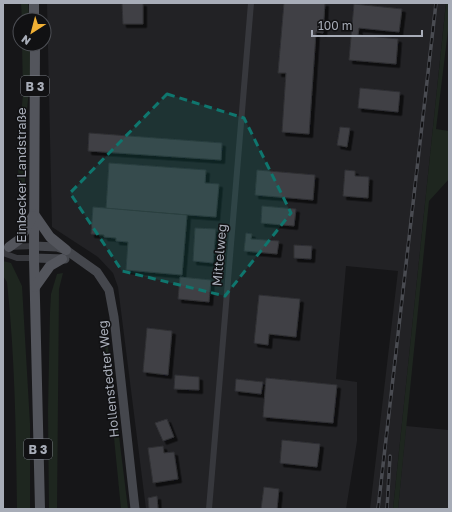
<svg xmlns="http://www.w3.org/2000/svg" width="452" height="512" font-family="'Golos Text',sans-serif">
<defs>
<filter id="shadow"><feDropShadow dx="3.5" dy="3.5" stdDeviation="0" flood-color="#0009"/></filter>
</defs>
<rect width="100%" height="100%" fill="#161618"/>
<g fill="#222225">
<polygon points="47,3 446,3 393,509 370,509 398,271 346,266 336,379 357,382 357,441 346,509 146,509 118,287 113,273 98,257 52,227"/>
<polygon points="406,426 449,430 449,509 398,509"/>
</g>
<g fill="#1e261f">
<polygon points="21,3 28,3 29,20 22,20"/>
<polygon points="446,3 449,3 449,22 436,129 449,131 449,179 429,201 398,509 393,509"/>
<polygon points="22,44 30,44 30,80 25,130 25,213 19,212 18,149 23,94"/>
<path d="M 3,261 L 11,263 L 22,286 L 30,424 L 30,509 L 17,509 C 16,433 15,357 7,282 L 3,276 Z"/>
<polygon points="63,273 59,289 57,509 49,509 48,411 50,312 51,294 57,274"/>
<polygon points="104,335 107,339 128,509 121,509"/>
</g>
<g fill="#404145" stroke="#303034" filter="url(#shadow)">
<polygon points="122,3 143,3 143,24 123,24"/>
<polygon points="284,3 325,3 323,33 316,32 309,134 282,132 286,73 278,73"/>
<polygon points="354,4 402,9 399,32 359,28 358,35 398,39 396,64 349,60"/>
<polygon points="360,88 400,92 398,112 358,108"/>
<polygon points="340,127 350,128 347,147 337,145"/>
<polygon points="89,133 222,143 221,160 88,151"/>
<polygon points="109,163 206,170 205,183 219,184 216,217 106,209"/>
<polygon points="257,170 315,175 313,200 255,195"/>
<polygon points="345,170 355,171 355,176 369,177 368,198 343,196"/>
<polygon points="262,206 296,209 294,226 261,223"/>
<polygon points="93,207 187,215 182,275 126,270 128,242 116,241 116,238 104,237 104,235 91,234"/>
<polygon points="195,228 216,229 213,263 193,261"/>
<polygon points="246,233 252,234 251,239 279,241 277,254 244,251"/>
<polygon points="294,245 312,246 311,259 294,258"/>
<polygon points="180,277 211,280 209,302 178,299"/>
<polygon points="259,295 300,299 296,337 269,334 268,345 254,343"/>
<polygon points="147,328 172,331 168,375 143,372"/>
<polygon points="175,375 199,377 199,390 174,389"/>
<polygon points="266,378 337,385 333,423 263,417"/>
<polygon points="236,379 263,382 261,394 235,391"/>
<polygon points="167,419 174,437 163,441 155,423"/>
<polygon points="282,440 320,444 317,467 280,463"/>
<polygon points="163,446 164,453 174,452 178,479 153,483 148,448"/>
<polygon points="264,487 279,489 277,509 261,509"/>
<polygon points="157,496 158,509 149,509 148,498"/>
</g>
<g fill="none" stroke-linecap="round" stroke-linejoin="round">
<g stroke="#37383d" stroke-width="6">
<polyline points="3,251 9,247 34,246"/>
<polyline points="3,253 17,258 34,258"/>
<polyline points="209,509 251,3"/>
</g>
<g stroke="#45474d" stroke-width="9">
<polyline points="34,246 57,247 66,250 97,272 109,290 114,317 135,509"/>
<polyline points="34,258 65,259"/>
</g>
<g stroke="#53555c" stroke-width="10">
<polyline points="34,3 34,20"/>
<polyline points="35,44 34,258 40,509"/>
<polyline points="34,214 50,237 66,250"/>
<polyline points="9,247 20,239 33,216"/>
<polyline points="35,287 50,266 62,259"/>
</g>
<g stroke="#4a4c52" stroke-width="3.5">
<g id="rail">
<polyline points="378,509 436,3"/>
<polyline points="387,509 390,456"/>
</g>
</g>
<use href="#rail" stroke="#111113" stroke-width="2" stroke-dasharray="6" stroke-linecap="butt"/>
</g>
<path fill="#0f766e" fill-opacity="0.2" stroke="#0f766e" stroke-width="3" stroke-dasharray="8 5" stroke-linejoin="round" d="M 167,94 L 244,118 L 291,213 L 225,296 L 122,271 L 70,193 Z"/>
<g text-anchor="middle" dominant-baseline="central" stroke-width="3" stroke-linejoin="round" paint-order="stroke">
<g fill="#111113" stroke="#7b7e86" stroke-width="1">
<rect x="21" y="76" width="28" height="20" rx="3"/>
<rect x="24" y="439" width="28" height="20" rx="3"/>
</g>
<g font-size="12" font-weight="bold" fill="#a8adb8">
<text x="35" y="86">B 3</text>
<text x="38" y="449">B 3</text>
</g>
<g font-size="13" fill="#a8adb8" stroke="#111113">
<text transform="translate(21 175) rotate(-90)">Einbecker Landstraße</text>
<text transform="translate(219 255) rotate(-85)">Mittelweg</text>
<text transform="translate(108 379) rotate(-96)">Hollenstedter Weg</text>
</g>
</g>
<rect width="452" height="512" fill="none" stroke="#a8adb8" stroke-width="8"/>
<g transform="translate(32 32) rotate(216)"><circle r="19" fill="#111113" stroke="#4d4f55"/>
<path d="M0-3L7 15L0 10L-7 15Z" fill="#f2b134"/>
<text y="-6" font-size="11" font-weight="bold" text-anchor="middle" fill="#a8adb8">N</text>
</g>
<path d="M312 30v6h110v-6" fill="none" stroke="#a8adb8" stroke-width="2"/>
<text x="318" y="30" font-size="12" fill="#a8adb8" stroke="#111113" stroke-width="3" paint-order="stroke">100 m</text>
</svg>
